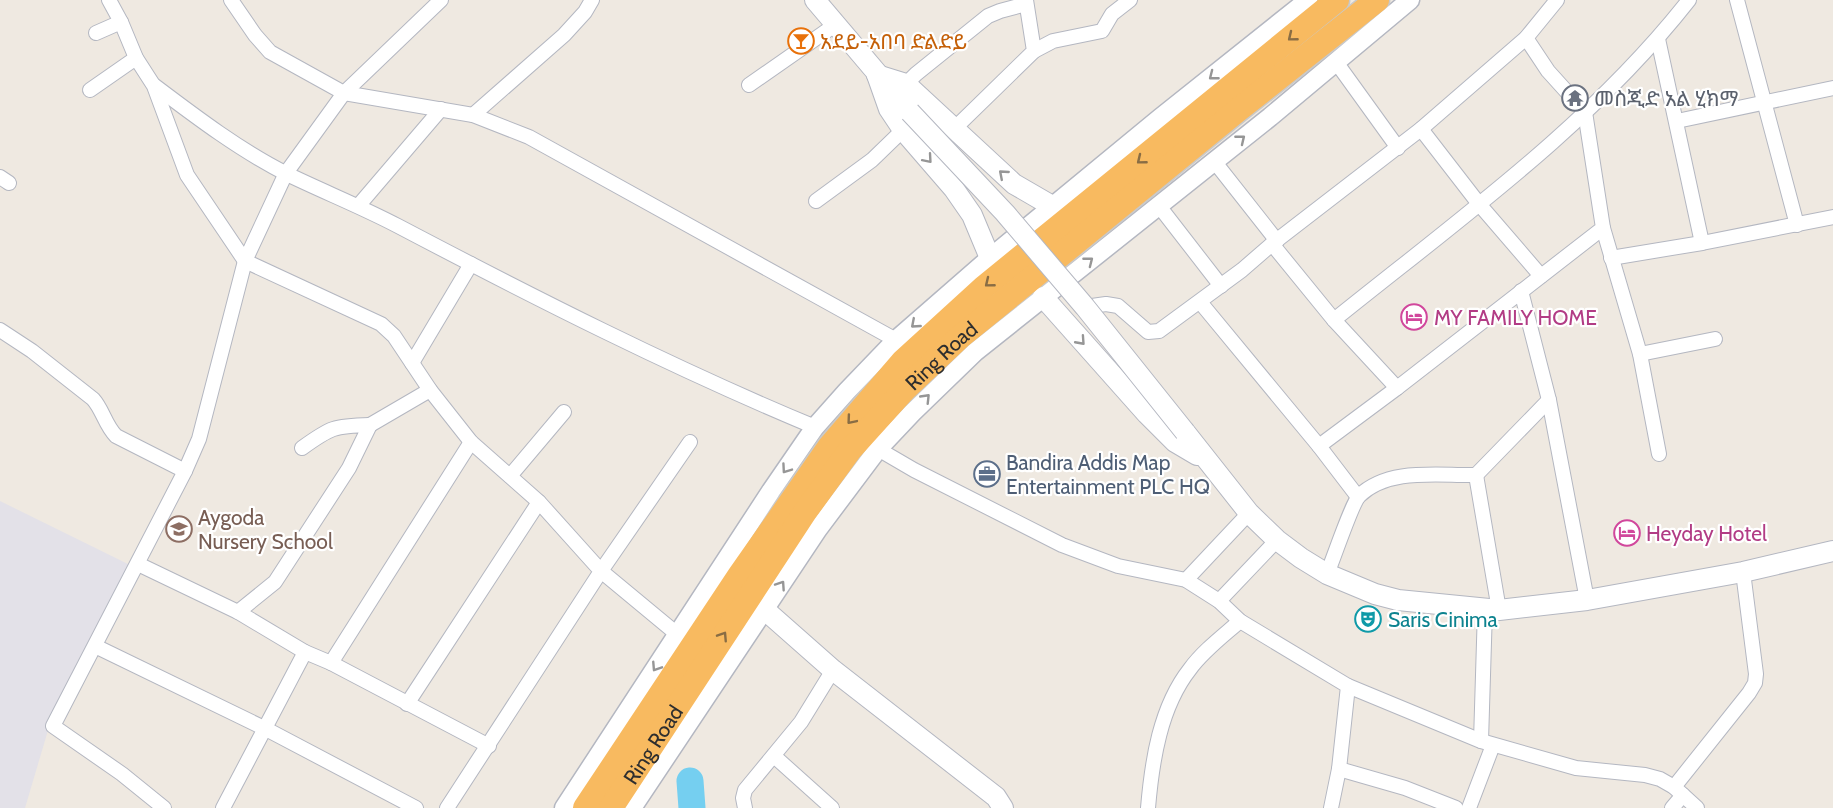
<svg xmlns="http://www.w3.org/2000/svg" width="1833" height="808" font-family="Cabin,'Noto Sans Ethiopic',sans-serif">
<rect width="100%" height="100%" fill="#efe9e1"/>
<polygon fill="#e3e1e8" points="0,501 134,567 49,727 25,808 0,808"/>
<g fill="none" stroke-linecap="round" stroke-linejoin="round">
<polyline stroke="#75cff0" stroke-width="27" points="690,781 692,808"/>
<g stroke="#b4b7c1" stroke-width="16">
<g id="minor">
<polyline points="109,0 121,22 136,58 154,86 187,175 245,261 381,324 394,336 430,390 471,442 539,502 601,571 447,808"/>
<polyline points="231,0 255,35 270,52 344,93 473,115 529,137 896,340"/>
<polyline points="1737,0 1797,225"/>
<polyline points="96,33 121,22"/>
<polyline points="1658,39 1702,243"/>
<polyline points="1034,51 1053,41 1102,31 1112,14 1130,0"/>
<polyline points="1336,62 1398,148"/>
<polyline points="906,84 916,74 988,16 1000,11 1026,4"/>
<polyline points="749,85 835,25"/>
<path d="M 155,86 C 196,117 241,151 287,174 C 324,192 362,207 398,226 C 535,298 673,368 815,427"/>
<polyline points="90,90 136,58"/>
<polyline points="473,115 564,35 585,12 592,0"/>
<polyline points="1677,121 1833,88"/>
<polyline points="954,129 1034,51 1026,0"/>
<polyline points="1421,129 1479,204 1541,276"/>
<polyline points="1214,161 1277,241"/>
<polyline points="0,177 9,183"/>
<polyline points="816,201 872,160 903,130"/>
<polyline points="359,205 441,109"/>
<polyline points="1159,206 1221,286"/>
<polyline points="1603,228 1640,354 1659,454"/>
<polyline points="1272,244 1334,320 1397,388 1603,228 1585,112 1548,71 1526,38"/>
<polyline points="1611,258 1702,243 1833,217"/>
<polyline points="1521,291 1549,400 1587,600"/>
<polyline points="1200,302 1319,446 1397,388"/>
<polyline points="1085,307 1106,304 1118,306 1148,332 1159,331 1242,270 1272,244 1421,129 1526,38 1557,0"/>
<path d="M 1334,320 C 1458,220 1590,126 1689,0"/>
<path d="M 0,330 L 32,351 L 93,399 C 103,410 105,425 116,436 L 185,471"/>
<polyline points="1640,354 1715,339"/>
<polyline points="412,363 471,264"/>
<polyline points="370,425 430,390"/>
<polyline points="1319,446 1358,497"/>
<polyline points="878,449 914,470 1062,545 1118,566 1186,580 1219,601 1240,621 1348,686 1339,769 1331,808"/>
<polyline points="1476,475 1499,610"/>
<polyline points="510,476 564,412"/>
<polyline points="138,564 238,612 305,652 331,663 489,746"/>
<path d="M 1327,574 C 1333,560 1352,503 1359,496 C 1389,467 1439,476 1476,475 L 1549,400"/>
<polyline points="1186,580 1249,513"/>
<polyline points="1219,601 1277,540"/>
<path d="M 238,612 L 275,582 L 349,468 L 370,425 C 334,426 331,427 302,448"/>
<polyline points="677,634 601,571 690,442"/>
<polyline points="95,646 266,729 416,808"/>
<polyline points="331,663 471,442"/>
<polyline points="1348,686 1481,741 1576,768 1645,775 1660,779 1674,787 1697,808"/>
<polyline points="407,704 539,502"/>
<polyline points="1481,741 1485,609"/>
<polyline points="774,756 832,808"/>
<polyline points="1339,769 1405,788 1456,808"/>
<polyline points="1674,787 1749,693 1755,683 1756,674 1743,572"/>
<polyline points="164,808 122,774 53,726 185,471 199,439 245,261 286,173 344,93 441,0"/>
<polyline points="223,808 305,652"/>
<polyline points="745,808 743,798 745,790 801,722 833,670"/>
<path d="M 1148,808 C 1152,761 1160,707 1190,669 C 1203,651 1223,636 1240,621"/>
<polyline points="1469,808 1493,745"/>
<polyline points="1672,808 1683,795"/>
</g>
</g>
<g stroke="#b4b7c1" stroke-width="21">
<g id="tertiary">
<polyline points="564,808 771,491 815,427 847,391 896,340 990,258 1160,118 1308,0"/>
<polyline points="632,808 818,529 878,449 912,413 975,352 1270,117 1410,0"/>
</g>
</g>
<g stroke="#b4b7c1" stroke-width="22">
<g id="secondary">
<polyline points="815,0 910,112"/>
<polyline points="877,75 906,84 1014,184 1052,206"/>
<polyline points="877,75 889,109 903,130 954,189 972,215 990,258"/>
<polyline points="1043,297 1147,414 1175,442 1197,455"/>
<polyline points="1185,432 1249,513 1277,540 1301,558 1327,574 1375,594 1398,600 1499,610 1587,600 1743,572 1833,551"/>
<polyline points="765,610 833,670 996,797 1003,808"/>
</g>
</g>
<g stroke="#c9c9c9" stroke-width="27">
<g id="trunk">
<polyline points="585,808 739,576 830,446 903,361 983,288 1337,0"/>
<path id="s1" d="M 611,808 L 805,512 L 850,450 L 905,389 L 960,337 L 1238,110 L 1377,0"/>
</g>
</g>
<use href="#minor" stroke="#fff" stroke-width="14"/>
<use href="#tertiary" stroke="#fff" stroke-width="18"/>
<use href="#secondary" stroke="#fff" stroke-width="20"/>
<use href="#trunk" stroke="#f8ba60" stroke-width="24"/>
<g stroke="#b4b7c1" stroke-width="22" stroke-linecap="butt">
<polyline id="secondary-bridge" points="910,112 1005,213 1085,307 1185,432"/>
</g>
<use href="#secondary-bridge" stroke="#fff" stroke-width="20"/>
</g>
<defs><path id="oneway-chevron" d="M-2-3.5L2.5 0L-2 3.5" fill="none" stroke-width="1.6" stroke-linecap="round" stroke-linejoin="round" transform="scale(1.5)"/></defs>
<g stroke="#896d44">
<use href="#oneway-chevron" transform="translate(1292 37) rotate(141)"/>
<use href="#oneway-chevron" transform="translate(1141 160) rotate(141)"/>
<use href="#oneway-chevron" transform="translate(989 283) rotate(141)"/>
<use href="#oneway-chevron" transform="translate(851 420) rotate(130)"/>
<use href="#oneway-chevron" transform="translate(723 636) rotate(-57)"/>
</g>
<g stroke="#969696">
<use href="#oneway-chevron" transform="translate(1213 76) rotate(142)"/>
<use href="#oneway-chevron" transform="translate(1241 139) rotate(-39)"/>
<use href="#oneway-chevron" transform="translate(928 159) rotate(49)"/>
<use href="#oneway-chevron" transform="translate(1003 174) rotate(-139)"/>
<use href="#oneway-chevron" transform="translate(1089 261) rotate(-38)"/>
<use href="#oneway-chevron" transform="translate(915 324) rotate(139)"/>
<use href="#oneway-chevron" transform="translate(1081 341) rotate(48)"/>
<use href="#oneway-chevron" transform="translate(926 398) rotate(-46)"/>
<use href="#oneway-chevron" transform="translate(786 469) rotate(125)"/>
<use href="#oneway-chevron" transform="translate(781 585) rotate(-56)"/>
<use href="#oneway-chevron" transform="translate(656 667) rotate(123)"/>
</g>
<defs>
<g id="bar-ring" transform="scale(1.35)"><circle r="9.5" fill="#fff" stroke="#e8710a" stroke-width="1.5"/><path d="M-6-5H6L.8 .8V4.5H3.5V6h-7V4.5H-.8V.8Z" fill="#e8710a"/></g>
<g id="temple-ring" transform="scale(1.35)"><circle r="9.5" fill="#fff" stroke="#6b7280" stroke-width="1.5"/><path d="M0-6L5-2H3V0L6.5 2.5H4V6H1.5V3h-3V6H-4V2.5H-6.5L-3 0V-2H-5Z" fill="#6b7280"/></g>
<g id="hotel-ring" transform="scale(1.35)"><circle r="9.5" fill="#fff" stroke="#d1479c" stroke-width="1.5"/><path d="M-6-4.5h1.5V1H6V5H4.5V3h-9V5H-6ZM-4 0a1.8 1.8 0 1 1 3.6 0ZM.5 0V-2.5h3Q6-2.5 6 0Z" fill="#d1479c"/></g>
<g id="office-ring" transform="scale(1.35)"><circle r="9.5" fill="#fff" stroke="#5c6f8a" stroke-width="1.5"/><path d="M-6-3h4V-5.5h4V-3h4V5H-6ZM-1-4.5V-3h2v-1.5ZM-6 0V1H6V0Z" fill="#5c6f8a"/></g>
<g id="university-ring" transform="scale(1.35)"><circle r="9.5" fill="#fff" stroke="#8d6e63" stroke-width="1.5"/><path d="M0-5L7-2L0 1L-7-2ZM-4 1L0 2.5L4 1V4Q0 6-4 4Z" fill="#8d6e63"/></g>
<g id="theatre-ring" transform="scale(1.35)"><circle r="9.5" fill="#fff" stroke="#0f9aa8" stroke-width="1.5"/><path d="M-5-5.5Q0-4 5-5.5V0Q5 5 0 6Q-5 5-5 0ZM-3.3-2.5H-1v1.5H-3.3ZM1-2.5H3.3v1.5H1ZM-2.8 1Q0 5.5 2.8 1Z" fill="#0f9aa8"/></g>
</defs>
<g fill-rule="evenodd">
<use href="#bar-ring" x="801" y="41"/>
<use href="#temple-ring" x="1575" y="98"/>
<use href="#hotel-ring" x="1414" y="317"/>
<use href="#office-ring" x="987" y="474"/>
<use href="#university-ring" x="179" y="529"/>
<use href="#hotel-ring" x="1627" y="533"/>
<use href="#theatre-ring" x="1368" y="619"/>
</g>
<g text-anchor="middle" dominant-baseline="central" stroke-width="4.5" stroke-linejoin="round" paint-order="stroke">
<g font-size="21" fill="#c56008" stroke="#fff" text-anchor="start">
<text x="820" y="41">አደይ-አበባ ድልድይ</text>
</g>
<g font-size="21" fill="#5b616d" stroke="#fff" text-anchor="start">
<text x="1594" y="98">መስጂድ አል ሂክማ</text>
</g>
<g font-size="21" fill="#b23c85" stroke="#fff" text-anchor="start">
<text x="1434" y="317">MY FAMILY HOME</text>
<text x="1646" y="533">Heyday Hotel</text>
</g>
<g font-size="21" fill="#2e2e2e" stroke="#fff">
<text stroke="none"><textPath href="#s1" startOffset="562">Ring Road</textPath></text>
<text stroke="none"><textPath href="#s1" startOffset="76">Ring Road</textPath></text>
</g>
<g font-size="21" fill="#4e5e75" stroke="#fff" text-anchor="start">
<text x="1006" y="462">Bandira Addis Map<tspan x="1006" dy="24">Entertainment PLC HQ</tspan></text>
</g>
<g font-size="21" fill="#785e54" stroke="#fff" text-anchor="start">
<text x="198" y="517">Aygoda<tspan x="198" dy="24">Nursery School</tspan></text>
</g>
<g font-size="21" fill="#0d838f" stroke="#fff" text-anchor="start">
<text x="1388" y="619">Saris Cinima</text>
</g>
</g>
</svg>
